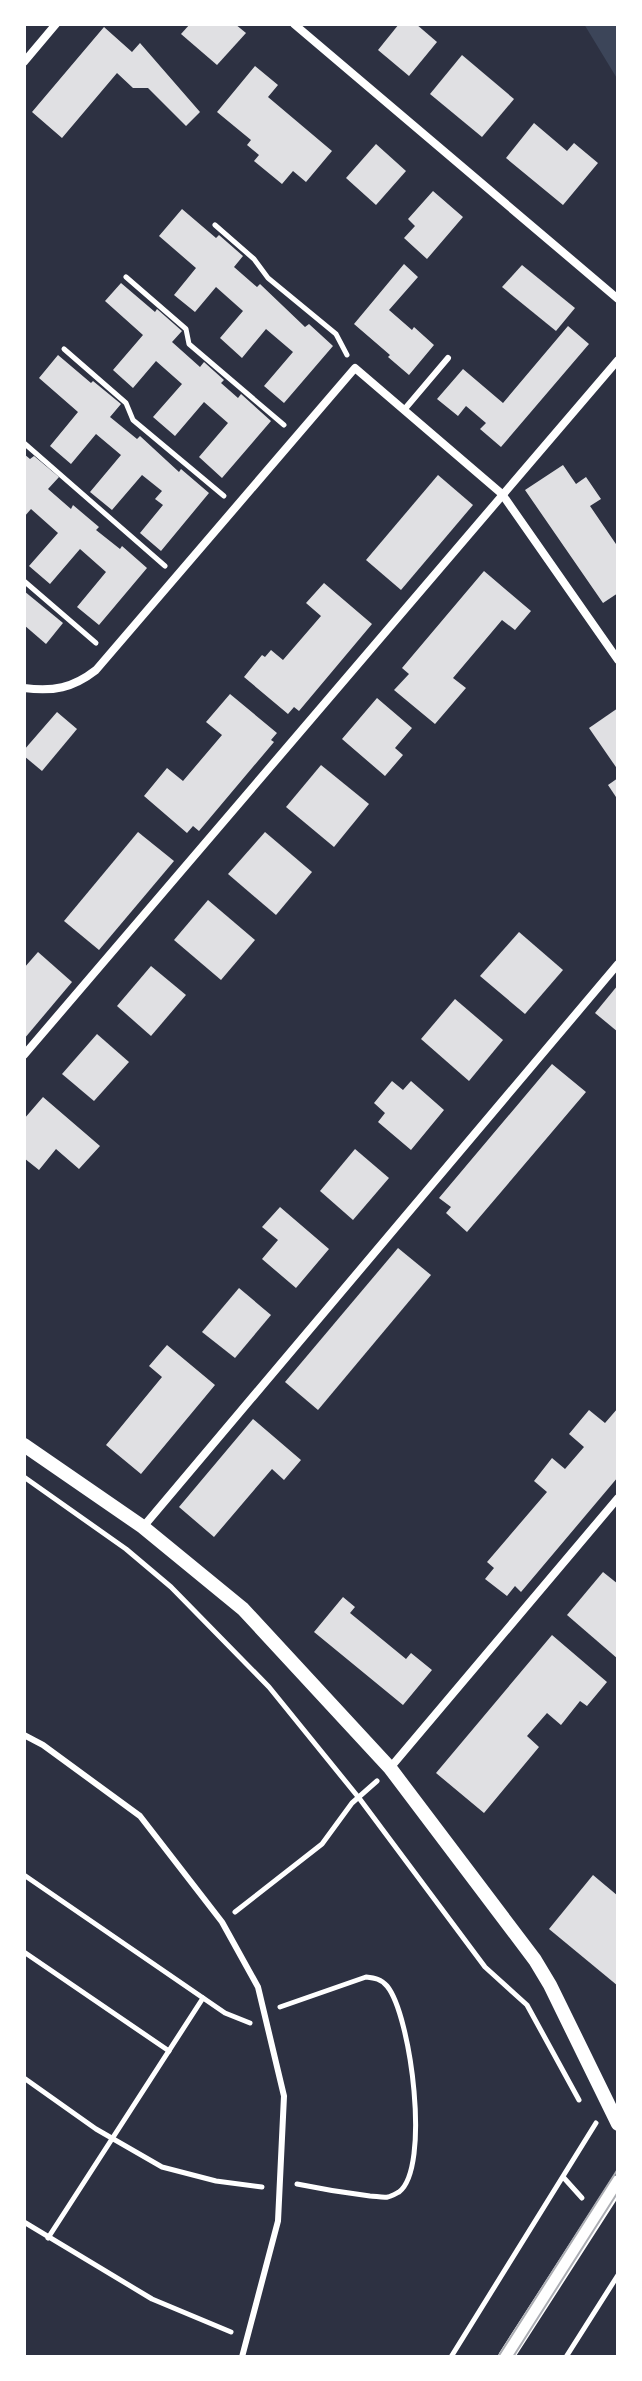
<svg xmlns="http://www.w3.org/2000/svg" width="642" height="2381" font-family="'PT Sans Narrow',sans-serif">
<rect width="100%" height="100%" fill="#2d3142"/>
<polygon fill="#3c4559" points="584,24 618,24 618,80"/>
<g fill="#e0e0e3">
<polygon points="190,24 235,24 246,33 217,65 181,34"/>
<polygon points="399,24 416,24 437,42 409,76 378,50"/>
<polygon points="104,27 132,52 140,43 200,112 186,126 148,88 133,88 117,73 62,138 32,112"/>
<polygon points="462,55 514,99 482,137 430,94"/>
<polygon points="255,66 278,85 268,97 332,151 306,182 293,171 282,184 254,161 259,155 247,145 251,140 217,112"/>
<polygon points="534,123 567,151 574,143 598,163 563,205 506,158"/>
<polygon points="376,144 406,171 376,205 346,178"/>
<polygon points="433,191 463,217 427,259 404,238 415,226 408,219"/>
<polygon points="182,209 216,238 219,235 243,256 234,267 257,287 260,284 305,327 309,324 333,346 284,403 264,386 293,352 266,329 242,358 220,338 243,311 216,287 195,312 174,295 196,268 159,236"/>
<polygon points="404,264 418,277 389,310 412,330 414,327 434,345 409,375 388,357 390,355 354,324"/>
<polygon points="522,265 575,308 556,331 502,287"/>
<polygon points="121,283 155,312 157,309 182,331 172,342 200,367 204,362 224,380 221,383 238,398 241,394 271,421 222,478 199,457 228,423 204,402 175,436 153,417 182,384 156,361 133,388 113,370 143,335 105,301"/>
<polygon points="568,326 589,344 501,447 480,429 486,423 466,406 458,416 437,399 463,369 503,403"/>
<polygon points="58,355 91,383 93,381 121,404 110,417 137,439 140,436 179,472 181,469 209,493 161,551 140,533 163,505 155,499 162,491 142,475 112,510 90,492 121,455 96,434 71,464 50,446 78,412 39,378"/>
<polygon points="24,454 30,459 34,456 59,477 48,489 71,509 73,505 99,527 96,530 120,549 122,546 147,568 99,625 77,607 106,572 80,549 50,584 29,566 58,533 31,509 24,517"/>
<polygon points="563,465 576,484 586,477 601,499 590,506 618,547 618,593 603,603 525,490"/>
<polygon points="438,475 473,505 401,590 366,560"/>
<polygon points="484,571 531,611 515,630 502,620 453,678 466,688 435,724 394,690 409,674 402,668"/>
<polygon points="324,583 372,624 299,711 294,707 288,714 244,677 262,655 265,657 271,650 283,660 321,616 306,603"/>
<polygon points="24,591 63,623 46,644 24,625"/>
<polygon points="230,694 277,733 271,740 274,742 199,831 193,826 187,833 144,796 167,768 183,781 222,735 206,722"/>
<polygon points="377,698 412,728 395,748 403,755 385,776 342,739"/>
<polygon points="618,708 618,770 589,728"/>
<polygon points="57,712 77,729 42,771 24,756 24,750"/>
<polygon points="321,765 369,804 334,847 286,807"/>
<polygon points="618,778 618,800 608,785"/>
<polygon points="138,832 174,861 99,950 64,921"/>
<polygon points="265,832 312,872 276,915 228,874"/>
<polygon points="208,900 255,940 221,980 174,940"/>
<polygon points="519,932 563,970 525,1014 480,976"/>
<polygon points="38,952 72,982 24,1039 24,968"/>
<polygon points="151,966 186,995 151,1036 117,1006"/>
<polygon points="618,985 618,1032 595,1013"/>
<polygon points="455,999 503,1040 469,1081 421,1039"/>
<polygon points="97,1034 129,1062 94,1101 62,1074"/>
<polygon points="552,1064 586,1092 467,1232 446,1213 451,1207 439,1198"/>
<polygon points="392,1081 403,1090 411,1081 444,1110 411,1150 378,1122 385,1113 374,1103"/>
<polygon points="43,1097 100,1146 79,1169 56,1149 39,1170 24,1158 24,1119"/>
<polygon points="355,1149 389,1178 353,1220 320,1191"/>
<polygon points="280,1207 329,1249 296,1288 262,1259 278,1240 262,1227"/>
<polygon points="398,1248 431,1275 318,1410 285,1382"/>
<polygon points="239,1288 271,1315 235,1358 202,1332"/>
<polygon points="167,1345 215,1385 141,1474 106,1445 162,1377 149,1366"/>
<polygon points="618,1408 618,1477 521,1592 515,1586 507,1596 485,1579 494,1568 487,1562 547,1492 534,1481 552,1458 565,1469 584,1447 569,1434 589,1410 605,1423"/>
<polygon points="253,1419 301,1460 284,1480 272,1469 214,1537 179,1507"/>
<polygon points="603,1572 618,1584 618,1659 567,1615"/>
<polygon points="343,1597 355,1607 350,1613 406,1659 411,1653 432,1670 403,1705 314,1632"/>
<polygon points="552,1635 607,1682 587,1706 580,1701 561,1725 547,1713 527,1736 539,1747 484,1813 436,1773"/>
<polygon points="593,1875 618,1896 618,1986 549,1929"/>
</g>
<g fill="none" stroke-linecap="round" stroke-linejoin="round">
<g stroke="#fff" stroke-width="5">
<polyline points="215,225 254,259 268,278 336,334 347,355"/>
<polyline points="126,277 186,329 189,344 284,425"/>
<polyline points="64,349 126,403 133,420 224,496"/>
<polyline points="24,443 165,566"/>
<polyline points="24,581 96,643"/>
<polyline points="24,1477 126,1549 171,1587 269,1687 359,1798 485,1967 527,2005 579,2100"/>
<polyline points="24,1875 225,2013 250,2023"/>
<polyline points="235,1912 322,1844 352,1803 377,1781"/>
<polyline points="24,1952 169,2051"/>
<path d="M 280,2007 L 366,1977 C 375,1978 381,1979 387,1986 C 411,2015 431,2168 399,2192 C 397,2193 390,2197 388,2197 C 383,2198 375,2196 370,2196 C 345,2193 321,2189 297,2184"/>
<polyline points="24,2078 96,2129 162,2167 216,2181 262,2187"/>
<polyline points="564,2178 582,2198"/>
<polyline points="24,2222 152,2299 231,2332"/>
<polyline points="48,2238 203,1998"/>
<polyline points="451,2357 596,2123"/>
<polyline points="566,2357 618,2275"/>
</g>
<g stroke="#fff" stroke-width="6">
<polyline points="404,410 448,358"/>
<polyline points="24,1735 43,1745 140,1816 222,1922 258,1987 284,2096 278,2221 242,2357"/>
</g>
<g stroke="#fff" stroke-width="8">
<polyline points="294,24 618,299"/>
<polyline points="24,62 56,24"/>
<path d="M 24,688 C 53,692 73,688 96,670 L 355,368 L 502,494 L 618,660"/>
<polyline points="24,1055 618,360"/>
<polyline points="143,1527 618,964"/>
<polyline points="390,1768 618,1498"/>
</g>
<polyline stroke="#fff" stroke-width="14" points="24,1445 143,1527 243,1609 390,1768 535,1960 550,1985 618,2124"/>
<polyline stroke="#fff" stroke-width="16" points="506,2357 618,2183"/>
<g stroke="#abadb3" stroke-width="2">
<polyline points="498,2357 618,2169"/>
<polyline points="513,2357 618,2192"/>
</g>
</g>
<rect width="642" height="2381" fill="none" stroke="#ffffff" stroke-width="52"/>
</svg>
